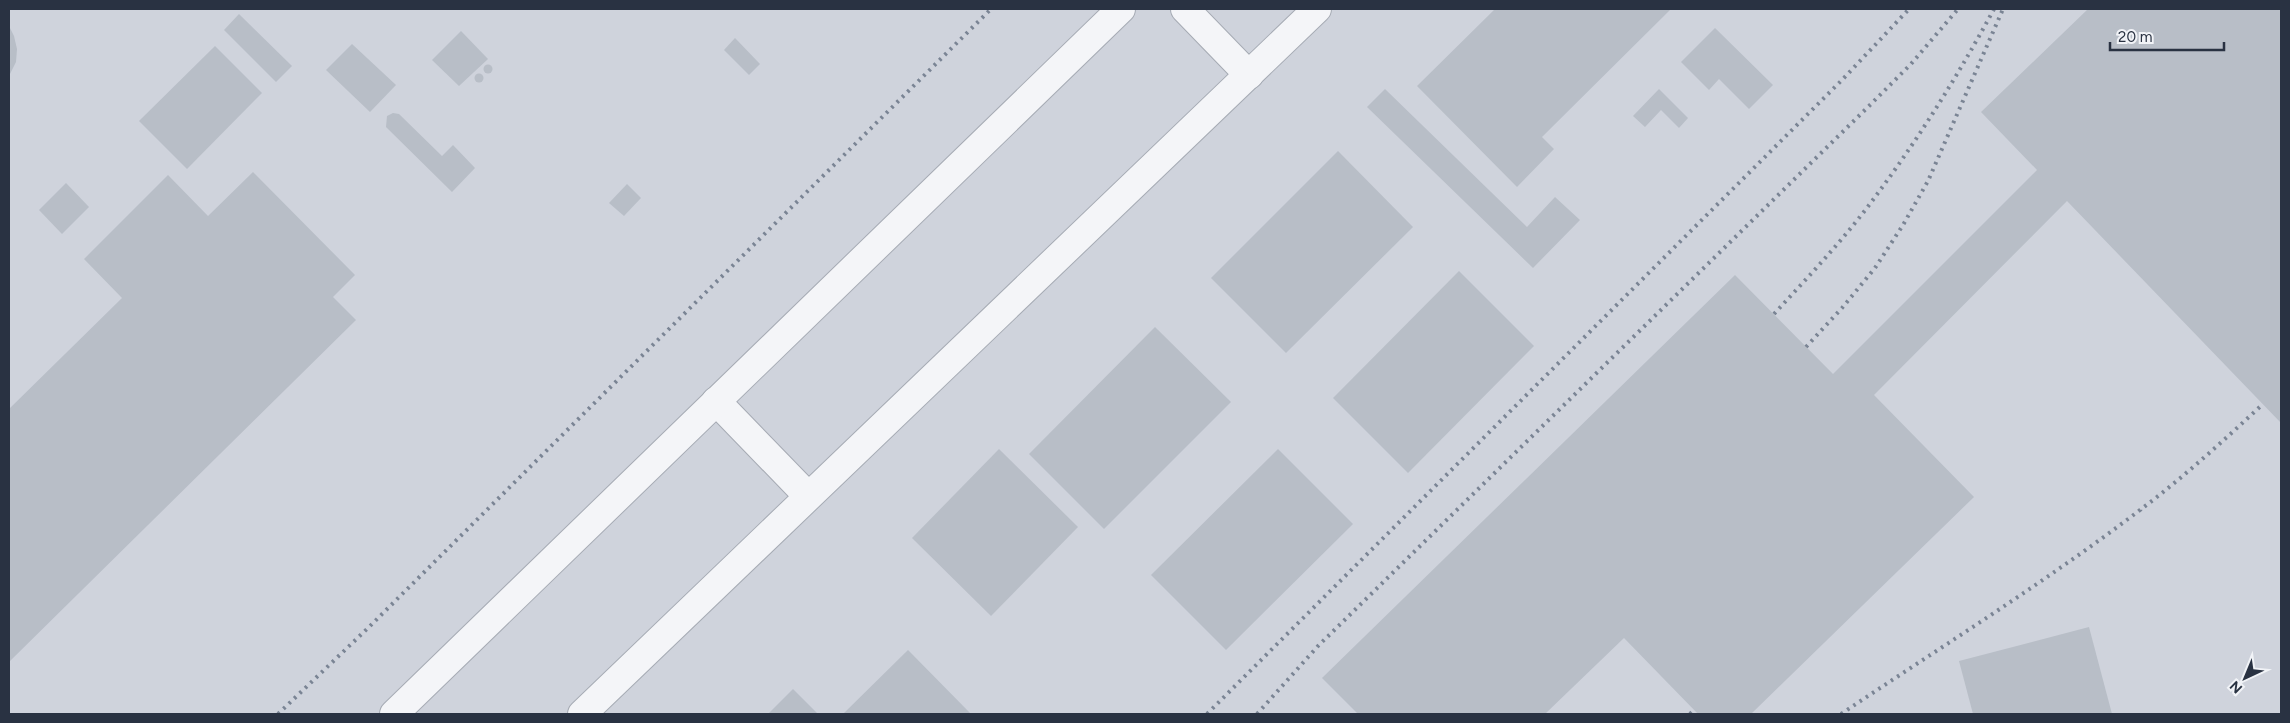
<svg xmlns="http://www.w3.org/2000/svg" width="2290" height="723" font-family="Figtree,sans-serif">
<rect width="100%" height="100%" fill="#e1e4ea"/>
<rect fill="#cfd3dc" x="9" y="9" width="2272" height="705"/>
<g fill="#b8bec7">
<polygon points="1495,9 1671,9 1542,137 1554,149 1517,187 1417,86"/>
<polygon points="2088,9 2281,9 2281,423 2067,201 1874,395 1974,497 1751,714 1698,714 1624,638 1545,714 1358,714 1322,678 1735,275 1833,374 2037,170 1981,112"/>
<polygon points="239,14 292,66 276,82 224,30"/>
<polygon points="9,26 14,36 17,49 16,62 9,76"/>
<polygon points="1715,28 1773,85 1749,109 1719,79 1709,90 1681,62"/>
<polygon points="461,31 488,59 459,86 432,60"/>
<polygon points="735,38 760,64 749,75 724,50"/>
<polygon points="352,44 396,85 370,112 326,70"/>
<polygon points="215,46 262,93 187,169 139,121"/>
<circle cx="488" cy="69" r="4.5"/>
<circle cx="479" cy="78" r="4.5"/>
<polygon points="1385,89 1527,227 1555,197 1580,220 1533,268 1367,107"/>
<polygon points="1659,89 1688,118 1679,128 1661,110 1645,127 1633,116"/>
<polygon points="393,113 399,114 442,156 453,145 475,168 452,192 386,127 387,116"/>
<polygon points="1338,151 1413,227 1286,353 1211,278"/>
<polygon points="253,172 355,275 333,297 356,320 9,662 9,409 122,298 84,259 168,175 208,216"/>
<polygon points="66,183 89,207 62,234 39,210"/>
<polygon points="627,184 641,198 624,216 609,203"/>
<polygon points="1459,271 1534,346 1408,473 1333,398"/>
<polygon points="1155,327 1231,402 1104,529 1029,454"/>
<polygon points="999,449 1078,527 991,616 912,538"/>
<polygon points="1278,449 1353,524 1226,650 1151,575"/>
<polygon points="2089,627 2112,714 1973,714 1959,661"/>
<polygon points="908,650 971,714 843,714"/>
<polygon points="793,689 818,714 768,714"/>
</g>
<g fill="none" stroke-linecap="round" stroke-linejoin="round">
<g stroke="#a6abb4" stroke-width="30">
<g id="minor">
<polyline points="1185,9 1249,75"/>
<polyline points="716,401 808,496"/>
<polyline points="394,714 1121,9"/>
<polyline points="582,714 1317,9"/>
</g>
</g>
<use href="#minor" stroke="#f4f5f8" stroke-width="28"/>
<g stroke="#7a8494" stroke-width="4" stroke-dasharray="2.5 5" stroke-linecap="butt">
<path d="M 1774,314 C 1810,275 1847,236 1878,193 C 1921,135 1960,72 1994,9"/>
<polyline points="1806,347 1842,308 1875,268 1903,225 1928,181 2003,9"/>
<polyline points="278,714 368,628 991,9"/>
<polyline points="1207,714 1842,80 1909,9"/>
<polyline points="1257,714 1318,646 1868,107 1911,64 1958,9"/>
<polyline points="1690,714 1694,710"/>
<path d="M 1841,714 C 1941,647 2044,583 2140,510 C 2184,477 2223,441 2263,404"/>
</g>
</g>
<rect width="2290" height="723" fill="none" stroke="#293242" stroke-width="20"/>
<g transform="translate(2245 678) rotate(224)" stroke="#f1f3f7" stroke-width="4" paint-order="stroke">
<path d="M0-4L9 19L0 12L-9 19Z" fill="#293242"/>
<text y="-8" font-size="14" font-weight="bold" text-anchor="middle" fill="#293242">N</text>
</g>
<path d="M2110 42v8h114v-8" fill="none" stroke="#293242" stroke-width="2.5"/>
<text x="2118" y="42" font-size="15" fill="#293242" stroke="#f1f3f7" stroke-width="4" paint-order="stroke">20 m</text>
</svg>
